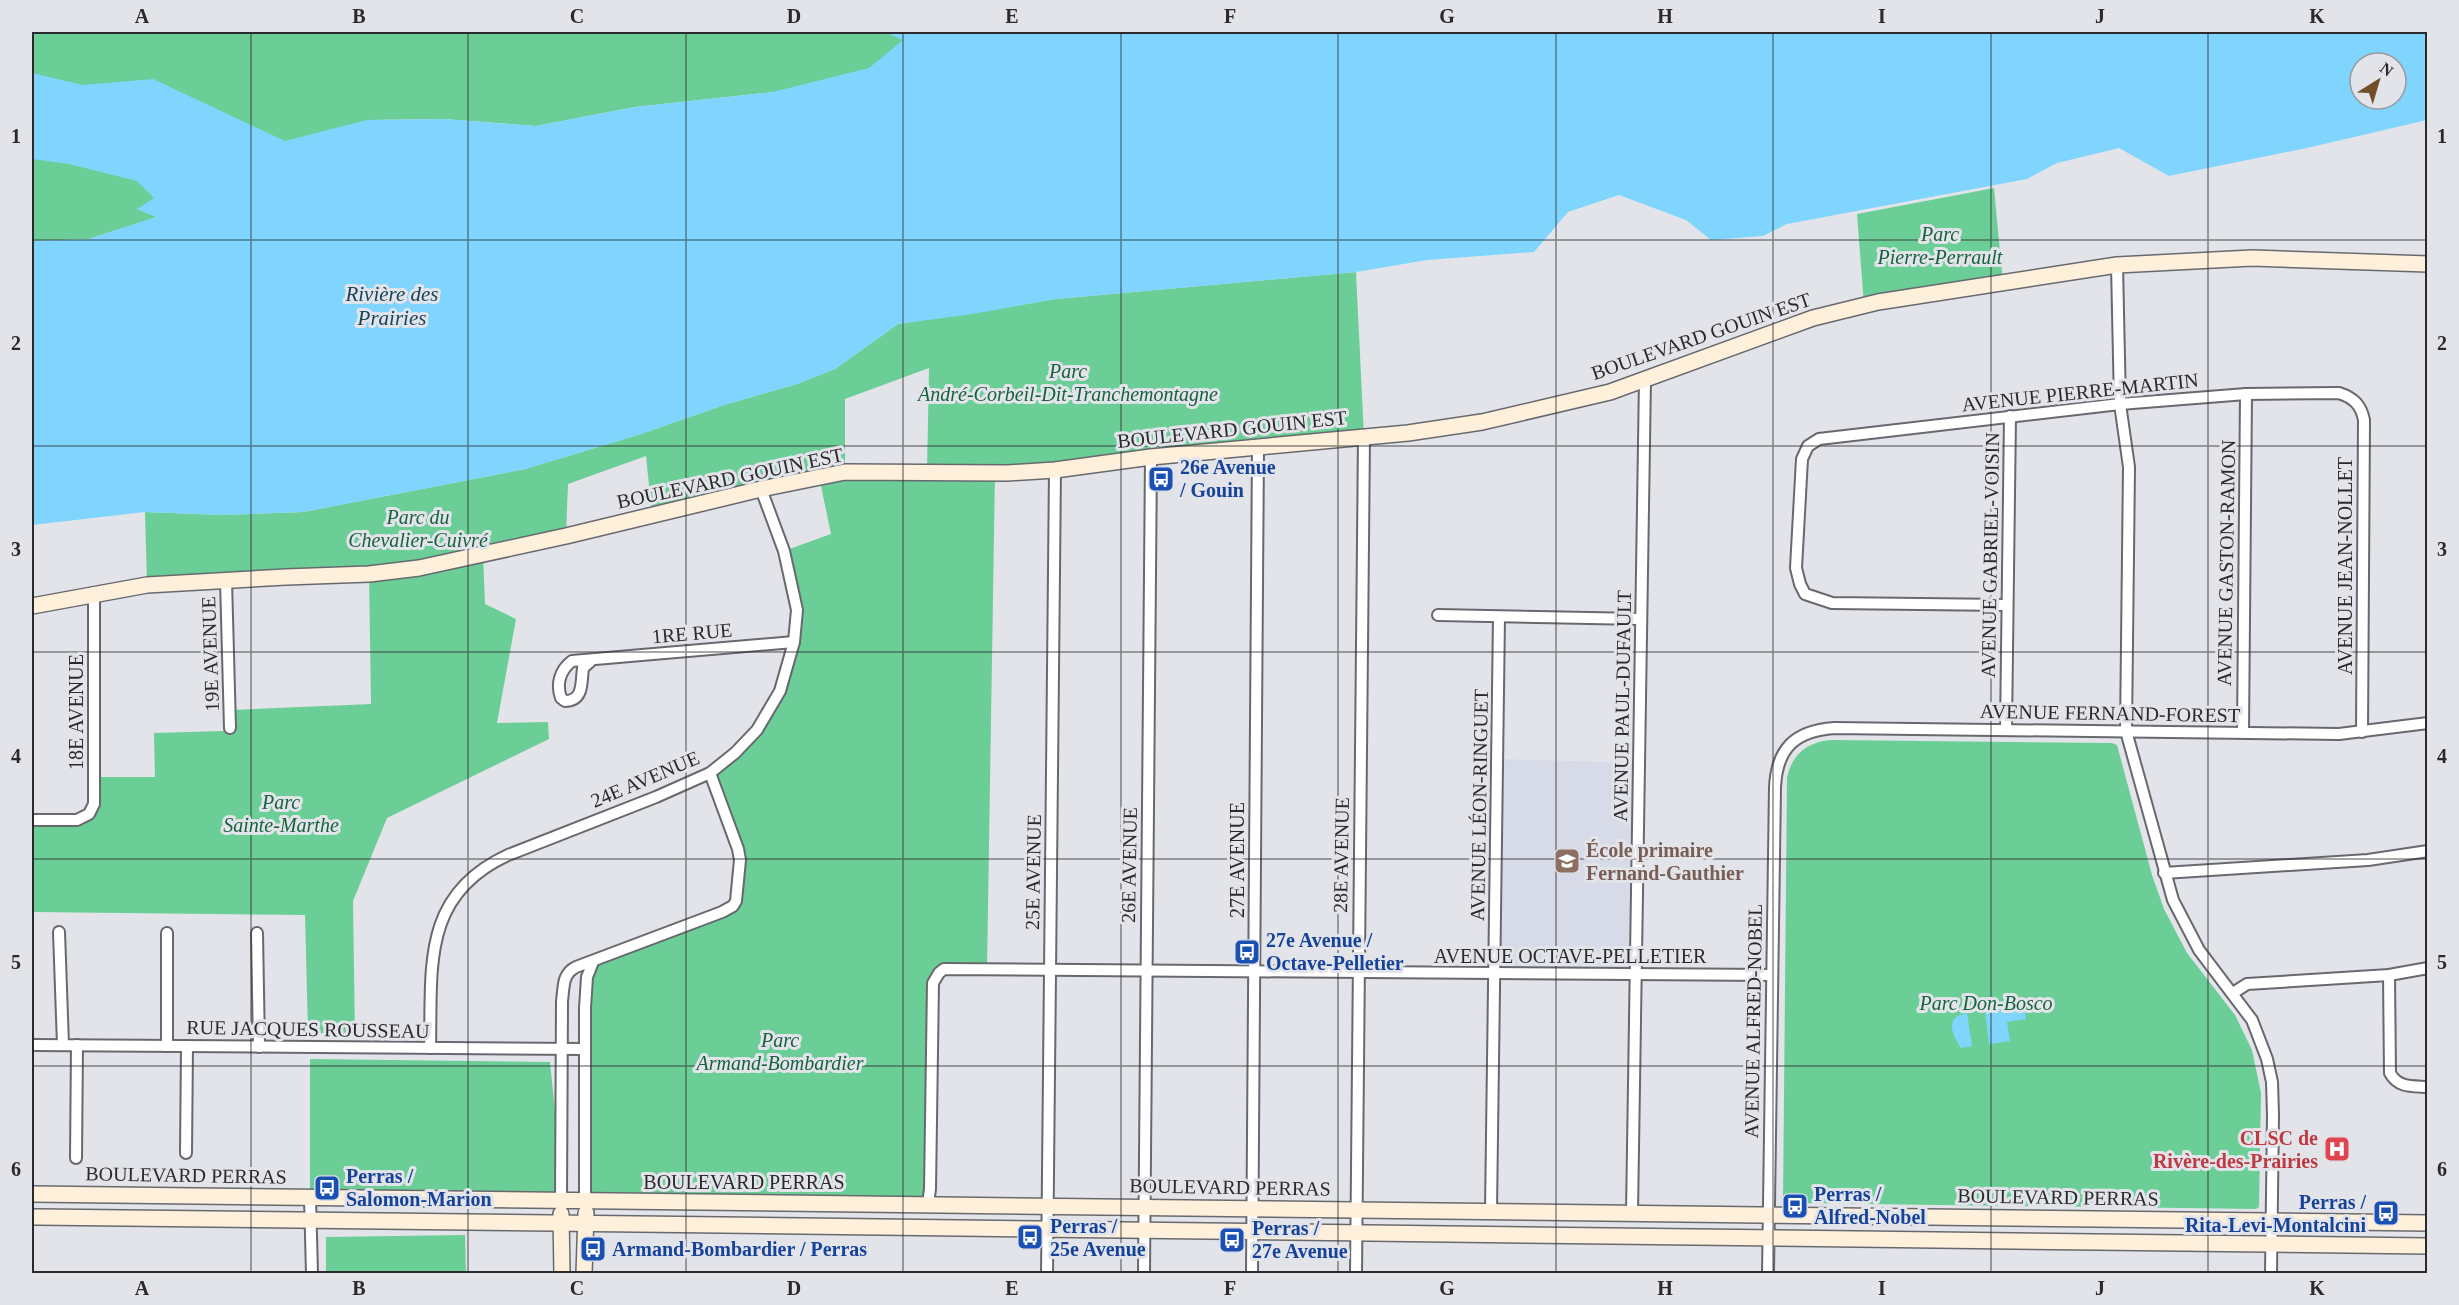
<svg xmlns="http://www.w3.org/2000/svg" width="2459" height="1305" font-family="'Times New Roman',serif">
<rect width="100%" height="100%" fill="#e3e4ea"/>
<polygon fill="#d7dae7" points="1498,759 1639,763 1637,973 1496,974"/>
<g fill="#6bce97" fill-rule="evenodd">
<polygon points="32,32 1133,32 774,92 635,107 536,126 443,119 368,120 137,209 157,217 89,239 32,241"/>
<polygon points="1994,188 2003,283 1864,305 1857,214"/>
<path d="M 1356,272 L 1364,437 L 995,473 L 987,969 L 939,973 L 928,1204 L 585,1201 L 584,1049 L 593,962 L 733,905 L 740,872 L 710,773 L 735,753 L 780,691 L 797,610 L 784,551 L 831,534 L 820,481 L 652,515 L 646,456 L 568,484 L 566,536 L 483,554 L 485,604 L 516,619 L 497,723 L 548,722 L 549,739 L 387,818 L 353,901 L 355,1034 L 308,1033 L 305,915 L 32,912 L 32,820 L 89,814 L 95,777 L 155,777 L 154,733 L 223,731 L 230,727 L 233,710 L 371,704 L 369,574 L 147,585 L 145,512 L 223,515 L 303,512 L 525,469 L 638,435 L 724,405 L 797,384 L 835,369 L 898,324 L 1056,299 ZM 929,368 L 927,471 L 845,471 L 845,399 Z"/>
<path d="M 1831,740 L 2112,743 L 2117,745 L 2152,875 L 2164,909 L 2187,953 L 2235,1015 L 2252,1050 L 2261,1093 L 2259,1207 L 2256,1209 L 1789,1203 L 1783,1201 L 1787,778 C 1792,754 1807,742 1831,740 Z"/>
<polygon points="310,1059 550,1062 562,1179 561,1201 310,1197"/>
<polygon points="465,1235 466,1273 326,1273 326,1237"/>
</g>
<g fill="#7fd5fd" fill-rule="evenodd">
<path d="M 885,32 L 2427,32 L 2427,120 L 2307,148 L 2169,176 L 2119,148 L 2057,163 L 2027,179 L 1787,224 L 1763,236 L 1711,240 L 1686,220 L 1619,195 L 1568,212 L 1534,252 L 1427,260 L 1356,272 L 1056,299 L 973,314 L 898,324 L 835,369 L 797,384 L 724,405 L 638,435 L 525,469 L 303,512 L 223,515 L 145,512 L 32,525 L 32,241 L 89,239 L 156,217 L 137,209 L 154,198 L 137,181 L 69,164 L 32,159 L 32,73 L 83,85 L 153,79 L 285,141 L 367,120 L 443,119 L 536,126 L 635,107 L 773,92 L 869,68 L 903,40 ZM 2360,63 L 2396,63 L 2396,99 L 2360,99 Z"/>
<polygon points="2023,999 2026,1019 2007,1022 2010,1041 1989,1044 1984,1004"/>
<path d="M 1967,1013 L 1972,1046 L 1961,1048 C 1952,1034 1944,1017 1967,1013 Z"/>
</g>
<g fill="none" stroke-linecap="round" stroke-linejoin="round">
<g stroke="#68696f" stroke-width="14">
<g id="street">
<polyline points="2117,265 2120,404 2129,467 2126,731 2173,900 2199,950 2252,1020 2267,1059 2272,1082 2273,1115 2271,1274"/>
<polyline points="226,580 230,728"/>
<path d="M 2007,605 L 1832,603 L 1805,594 L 1800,584 L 1796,568 L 1802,459 L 1808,446 L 1819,439 L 2120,404 L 2246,394 L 2339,393 C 2354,398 2361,405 2364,420 L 2362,732"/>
<polyline points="1438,615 1641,619"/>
<path d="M 592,660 L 583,668 C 581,682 584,701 565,701 L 561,698 C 556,684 560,670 572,661 L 794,642"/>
<polyline points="2006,730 2010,416"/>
<polyline points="2243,732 2246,394"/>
<polyline points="32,820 77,820 89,814 94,804 94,594"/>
<polyline points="2164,873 2368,860 2428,851"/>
<polyline points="59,932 63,1045"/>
<polyline points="167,933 167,1046"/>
<polyline points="257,933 259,1047"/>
<path d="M 2389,975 L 2390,1073 C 2398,1088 2412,1086 2428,1087"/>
<polyline points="2233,993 2247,984 2389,975 2428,968"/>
<polyline points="32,1045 584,1049"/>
<path d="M 430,1048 C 432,967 421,895 508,855 L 656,797 L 710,773 L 735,753 L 757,730 L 780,691 L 794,642 L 797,610 L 784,551 L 761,489"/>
<polyline points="186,1153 187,1046"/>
<polyline points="76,1158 77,1045"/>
<polyline points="310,1197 312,1274"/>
<path d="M 561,1201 L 562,1001 C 564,987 562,974 576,967 L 722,912 L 733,906 L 736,901 L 740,860 L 738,849 L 710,773"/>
<polyline points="585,1201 585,1008 587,977 593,962"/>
<polyline points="928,1204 930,1189 933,983 939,973 944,969 1771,975"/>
<polyline points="1491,1210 1499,617"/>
<polyline points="1632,1213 1645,379"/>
<polyline points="1047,1274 1055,470"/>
<polyline points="1144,1274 1151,457"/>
<polyline points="1252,1274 1258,447"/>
<polyline points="1356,1274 1364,437"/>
<path d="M 1768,1274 L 1775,787 C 1777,748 1795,731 1834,728 L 2339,734 L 2428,723"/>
</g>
</g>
<g stroke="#68696f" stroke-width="18">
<g id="secondary">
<polyline points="32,606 147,585 286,577 369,574 419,568 566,536 761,489 845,472 1007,473 1055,470 1151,457 1408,433 1482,422 1610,392 1813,318 1878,302 2117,265 2252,258 2428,264"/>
<polyline points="32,1194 2428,1223"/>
<polyline points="561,1214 562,1274"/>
<path d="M 32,1217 C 205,1219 378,1220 552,1223 L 2428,1246"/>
<polyline points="584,1274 586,1213"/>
</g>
</g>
<use href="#street" stroke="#fff" stroke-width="10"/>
<use href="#secondary" stroke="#fef0da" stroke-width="15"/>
</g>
<path fill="none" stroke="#2a2a2c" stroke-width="1.5" stroke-opacity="0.55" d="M 251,32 L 251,1274M 468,32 L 468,1274M 686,32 L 686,1274M 903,32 L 903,1274M 1121,32 L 1121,1274M 1338,32 L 1338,1274M 1556,32 L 1556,1274M 1773,32 L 1773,1274M 1991,32 L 1991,1274M 2208,32 L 2208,1274M 32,240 L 2428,240M 32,446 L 2428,446M 32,652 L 2428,652M 32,859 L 2428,859M 32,1066 L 2428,1066"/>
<defs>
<g id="bus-square" transform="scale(1.35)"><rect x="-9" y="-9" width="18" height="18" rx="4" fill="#1a4fb4" stroke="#e3e4ea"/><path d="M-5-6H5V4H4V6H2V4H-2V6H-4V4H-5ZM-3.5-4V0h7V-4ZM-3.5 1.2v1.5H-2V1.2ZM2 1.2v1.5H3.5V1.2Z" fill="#fff"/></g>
<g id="school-square" transform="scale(1.35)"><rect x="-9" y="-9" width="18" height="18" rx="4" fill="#8d6e63" stroke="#e3e4ea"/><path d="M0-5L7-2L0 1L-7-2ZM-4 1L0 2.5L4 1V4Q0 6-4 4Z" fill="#fff"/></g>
<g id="hospital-square" transform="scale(1.35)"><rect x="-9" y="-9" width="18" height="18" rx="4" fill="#e0444e" stroke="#e3e4ea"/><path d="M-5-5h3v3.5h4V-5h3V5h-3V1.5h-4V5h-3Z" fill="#fff"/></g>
</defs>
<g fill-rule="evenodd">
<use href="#bus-square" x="1161" y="479"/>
<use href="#school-square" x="1567" y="861"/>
<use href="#bus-square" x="1247" y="952"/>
<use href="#hospital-square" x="2337" y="1149"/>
<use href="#bus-square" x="327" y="1188"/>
<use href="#bus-square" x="1795" y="1206"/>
<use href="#bus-square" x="2386" y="1213"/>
<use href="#bus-square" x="1030" y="1237"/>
<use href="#bus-square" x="1232" y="1240"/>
<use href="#bus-square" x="593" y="1249"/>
</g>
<g text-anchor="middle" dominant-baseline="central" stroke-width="6" stroke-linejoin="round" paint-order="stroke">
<g font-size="20" font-style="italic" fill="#17623e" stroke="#e3e4ea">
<text x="1940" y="234">Parc<tspan x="1940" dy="23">Pierre-Perrault</tspan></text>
<text x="1068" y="371">Parc<tspan x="1068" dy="23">André-Corbeil-Dit-Tranchemontagne</tspan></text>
<text x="418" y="517">Parc du<tspan x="418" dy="23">Chevalier-Cuivré</tspan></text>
<text x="281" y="802">Parc<tspan x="281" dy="23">Sainte-Marthe</tspan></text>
<text x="1986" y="1003">Parc Don-Bosco</text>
<text x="780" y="1040">Parc<tspan x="780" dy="23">Armand-Bombardier</tspan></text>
</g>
<g font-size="20" fill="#2a2a2c" stroke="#e3e4ea">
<text transform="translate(1701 336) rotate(-19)">BOULEVARD GOUIN EST</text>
<text transform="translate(2080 392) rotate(-6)">AVENUE PIERRE-MARTIN</text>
<text transform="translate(1232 429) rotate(-6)">BOULEVARD GOUIN EST</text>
<text transform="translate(730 478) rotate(-12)">BOULEVARD GOUIN EST</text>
<text transform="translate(1990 555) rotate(-89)">AVENUE GABRIEL-VOISIN</text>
<text transform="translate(2226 563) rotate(-89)">AVENUE GASTON-RAMON</text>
<text transform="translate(2345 566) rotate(-90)">AVENUE JEAN-NOLLET</text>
<text transform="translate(692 633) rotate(-5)">1RE RUE</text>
<text transform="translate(210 654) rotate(-92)">19E AVENUE</text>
<text transform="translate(1622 706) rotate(-89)">AVENUE PAUL-DUFAULT</text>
<text transform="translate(76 712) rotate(-90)">18E AVENUE</text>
<text transform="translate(2110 713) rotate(1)">AVENUE FERNAND-FOREST</text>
<text transform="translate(645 779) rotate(-23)">24E AVENUE</text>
<text transform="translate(1479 805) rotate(-89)">AVENUE LÉON-RINGUET</text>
<text transform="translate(1341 855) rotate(-89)">28E AVENUE</text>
<text transform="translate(1237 860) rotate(-90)">27E AVENUE</text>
<text transform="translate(1129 865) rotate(-89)">26E AVENUE</text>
<text transform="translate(1033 872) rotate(-89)">25E AVENUE</text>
<text x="1570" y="956">AVENUE OCTAVE-PELLETIER</text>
<text transform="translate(1753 1021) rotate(-89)">AVENUE ALFRED-NOBEL</text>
<text transform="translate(308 1029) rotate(1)">RUE JACQUES ROUSSEAU</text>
<text transform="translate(186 1175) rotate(1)">BOULEVARD PERRAS</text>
<text x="744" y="1182">BOULEVARD PERRAS</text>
<text transform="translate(1230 1187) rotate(1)">BOULEVARD PERRAS</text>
<text transform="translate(2058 1197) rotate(1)">BOULEVARD PERRAS</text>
</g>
<g font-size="20" font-weight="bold" fill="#164399" stroke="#e3e4ea" text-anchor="start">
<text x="1180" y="467">26e Avenue<tspan x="1180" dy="23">/ Gouin</tspan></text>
<text x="1266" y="940">27e Avenue /<tspan x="1266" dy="23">Octave-Pelletier</tspan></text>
<text x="346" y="1176">Perras /<tspan x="346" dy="23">Salomon-Marion</tspan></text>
<text x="1814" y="1194">Perras /<tspan x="1814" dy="23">Alfred-Nobel</tspan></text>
<text x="2366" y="1202" text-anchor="end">Perras /<tspan x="2366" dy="23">Rita-Levi-Montalcini</tspan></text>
<text x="1050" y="1226">Perras /<tspan x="1050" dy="23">25e Avenue</tspan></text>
<text x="1252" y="1228">Perras /<tspan x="1252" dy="23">27e Avenue</tspan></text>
<text x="612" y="1249">Armand-Bombardier / Perras</text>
</g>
<g font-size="20" font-weight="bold" fill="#785e54" stroke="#e3e4ea" text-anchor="start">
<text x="1586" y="850">École primaire<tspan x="1586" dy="23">Fernand-Gauthier</tspan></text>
</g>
<g font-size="20" font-weight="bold" fill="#be3a42" stroke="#e3e4ea" text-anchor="end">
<text x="2318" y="1138">CLSC de<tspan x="2318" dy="23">Rivère-des-Prairies</tspan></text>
</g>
<g font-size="21" font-style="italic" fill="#14455a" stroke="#e3e4ea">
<text x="392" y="294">Rivière des<tspan x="392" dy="24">Prairies</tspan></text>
</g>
</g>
<rect width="2459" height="1305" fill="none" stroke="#e3e4ea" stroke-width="66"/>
<g transform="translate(2378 81) rotate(37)"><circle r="28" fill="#e3e4ea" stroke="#999a9e" stroke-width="1.5"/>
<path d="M0-4.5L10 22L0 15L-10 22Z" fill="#734f29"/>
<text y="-9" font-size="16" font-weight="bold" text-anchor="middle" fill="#2a2a2c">N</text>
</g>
<rect x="33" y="33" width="2393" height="1239" fill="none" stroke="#2a2a2c" stroke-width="2"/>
<g font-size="20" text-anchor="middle" font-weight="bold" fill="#2a2a2c">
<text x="142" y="23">A</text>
<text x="359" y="23">B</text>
<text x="577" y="23">C</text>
<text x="794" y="23">D</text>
<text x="1012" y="23">E</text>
<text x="1230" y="23">F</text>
<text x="1447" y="23">G</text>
<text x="1665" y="23">H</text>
<text x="1882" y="23">I</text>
<text x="2100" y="23">J</text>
<text x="2317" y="23">K</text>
<text x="16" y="143">1</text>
<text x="2442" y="143">1</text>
<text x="16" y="350">2</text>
<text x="2442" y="350">2</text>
<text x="16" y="556">3</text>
<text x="2442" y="556">3</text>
<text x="16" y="763">4</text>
<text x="2442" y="763">4</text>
<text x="16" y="969">5</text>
<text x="2442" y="969">5</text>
<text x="16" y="1176">6</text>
<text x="2442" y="1176">6</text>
<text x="142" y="1295">A</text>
<text x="359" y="1295">B</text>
<text x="577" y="1295">C</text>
<text x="794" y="1295">D</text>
<text x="1012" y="1295">E</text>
<text x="1230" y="1295">F</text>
<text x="1447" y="1295">G</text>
<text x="1665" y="1295">H</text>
<text x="1882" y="1295">I</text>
<text x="2100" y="1295">J</text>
<text x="2317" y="1295">K</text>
</g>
</svg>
